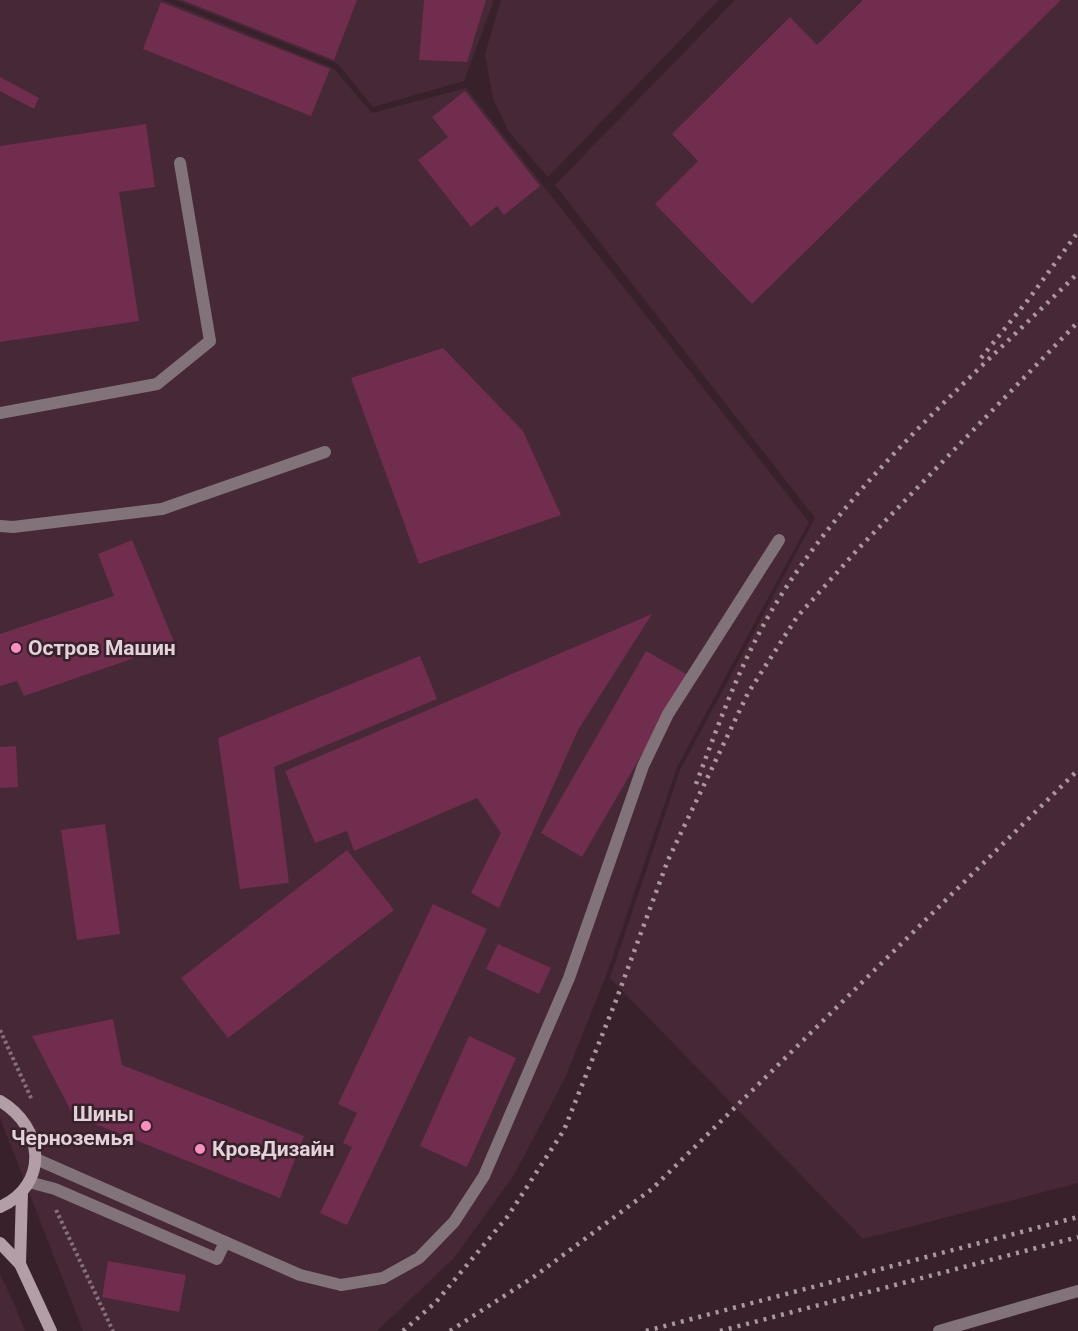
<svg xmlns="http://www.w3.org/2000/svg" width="1078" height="1331" font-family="Roboto,sans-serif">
<rect width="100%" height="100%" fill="#39212c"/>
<g fill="#472836">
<polygon points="0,0 163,0 333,68 372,113 466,88 809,522 677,767 606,976 566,1076 514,1175 454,1258 377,1331 83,1331 0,1118"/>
<polygon points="176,0 494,0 464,81 373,107 338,64"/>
<polygon points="501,0 719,0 548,177 509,132 493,99 485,54"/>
<polygon points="735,0 1078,0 1078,1183 863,1239 610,978 680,770 815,518 555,185"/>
<polygon points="0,1274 16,1308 25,1331 0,1331"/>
</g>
<g fill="#702d4e">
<polygon points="182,0 357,0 334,60"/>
<polygon points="424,0 486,0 467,62 419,60"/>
<polygon points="863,0 1061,0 752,304 655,204 698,161 672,134 790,17 817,45"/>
<polygon points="161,2 330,69 311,116 143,49"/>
<polygon points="0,77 39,98 34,109 0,91"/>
<polygon points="465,91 540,186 504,215 497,206 471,227 418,160 448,137 432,117"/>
<polygon points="146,124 155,187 119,192 139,321 0,342 0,146"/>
<polygon points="443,348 523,431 561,515 419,564 351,378"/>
<polygon points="132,540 175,644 24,696 17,681 0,686 0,634 114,596 98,554"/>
<polygon points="652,614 578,730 499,908 471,893 501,833 477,798 354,851 347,831 315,843 285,771"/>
<polygon points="646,651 688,675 582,857 541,833"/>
<polygon points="420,656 437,699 274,767 289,883 240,889 218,738"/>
<polygon points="16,746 18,787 0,788 0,747"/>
<polygon points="105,824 120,934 77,940 61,830"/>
<polygon points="347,850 394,910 228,1038 181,978"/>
<polygon points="433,904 487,929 347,1225 320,1213 352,1147 343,1143 357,1113 338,1104"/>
<polygon points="498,944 551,968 539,994 486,969"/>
<polygon points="113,1019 122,1065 304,1136 280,1198 73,1115 32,1036"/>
<polygon points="469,1036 516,1058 467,1167 420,1146"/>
<polygon points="108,1261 186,1275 179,1312 102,1297"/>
</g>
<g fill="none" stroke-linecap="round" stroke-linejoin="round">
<g stroke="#85707a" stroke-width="4" stroke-dasharray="3 3" stroke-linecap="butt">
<polyline points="0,1030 32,1100"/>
<polyline points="56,1210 113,1331"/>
</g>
<g stroke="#817379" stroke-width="12">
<polyline points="0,413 157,384 210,341 180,163"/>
<polyline points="0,526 13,527 162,509 325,452"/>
<polyline points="36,1159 300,1275 341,1285 383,1278 419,1258 454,1222 484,1176 569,978 643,766 668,714 779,540"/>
<polyline points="29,1182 55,1189 217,1259 225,1242"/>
</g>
<polyline stroke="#817379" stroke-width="12" points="939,1331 1078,1291"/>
<g stroke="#b39da6" stroke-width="12">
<path d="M 0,1101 C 44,1127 50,1184 0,1207"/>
<polyline points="0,1243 20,1264 51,1331"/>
<polyline points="20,1264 22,1192"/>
</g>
<g stroke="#aa979f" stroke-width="4.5" stroke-dasharray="3 6" stroke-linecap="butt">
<polyline points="981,358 1028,300 1078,232"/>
<path d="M 696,784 C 719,723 741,661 775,605 C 852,479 974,376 1078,273"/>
<polyline points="403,1331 436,1302 508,1216 564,1130 615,1003 668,860 748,693 797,617 859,548 1078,322"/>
<polyline points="450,1331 535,1276 652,1189 1078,770"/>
<polyline points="646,1331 1078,1217"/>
<polyline points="720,1331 1078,1237"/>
</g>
</g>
<g fill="#fc8fc1" stroke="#39212c" stroke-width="2">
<circle cx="16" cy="648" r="6"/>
<circle cx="146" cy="1126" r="6"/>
<circle cx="200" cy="1149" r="6"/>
</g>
<g text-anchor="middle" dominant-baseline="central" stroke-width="5" stroke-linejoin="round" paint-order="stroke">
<g font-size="21" font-weight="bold" fill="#e3d2d9" stroke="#39212c" text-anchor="start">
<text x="28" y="648">Остров Машин</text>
<text x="134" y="1114" text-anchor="end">Шины<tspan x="134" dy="24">Черноземья</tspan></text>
<text x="212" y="1149">КровДизайн</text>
</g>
</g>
</svg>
